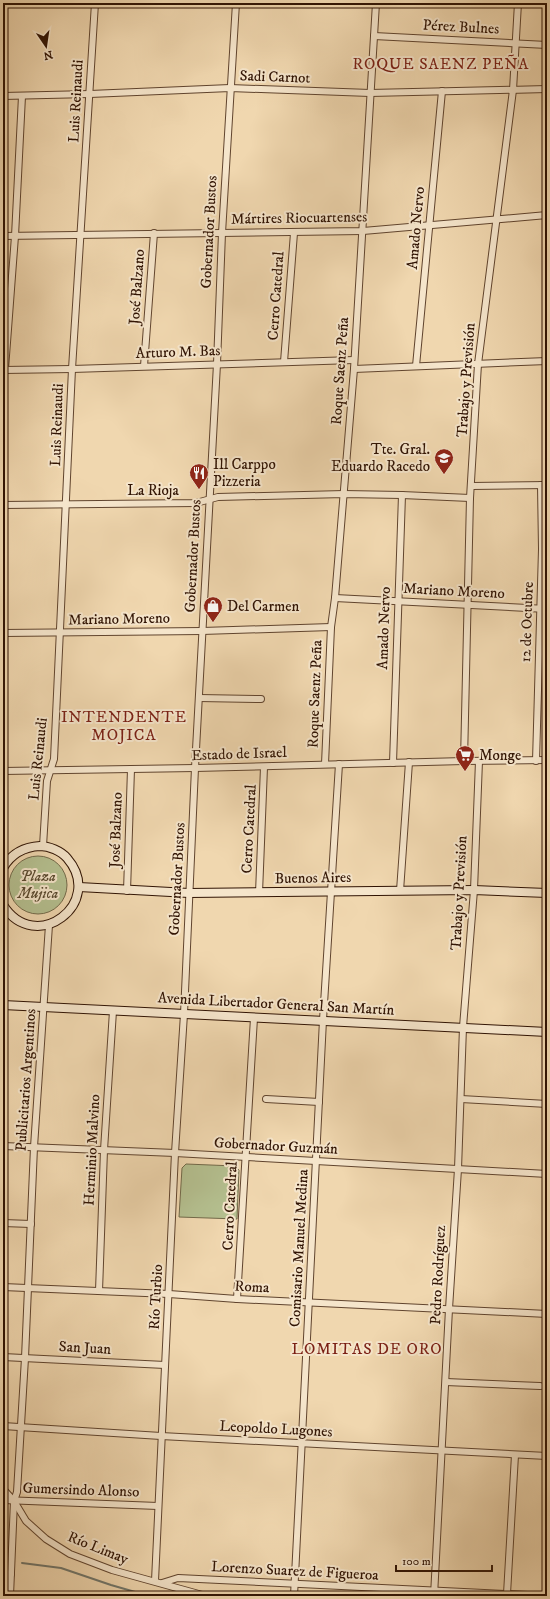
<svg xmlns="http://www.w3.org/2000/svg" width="550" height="1599" font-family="'IM FELL DW Pica',serif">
<rect width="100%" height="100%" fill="#f0d7af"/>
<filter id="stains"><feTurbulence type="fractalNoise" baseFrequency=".005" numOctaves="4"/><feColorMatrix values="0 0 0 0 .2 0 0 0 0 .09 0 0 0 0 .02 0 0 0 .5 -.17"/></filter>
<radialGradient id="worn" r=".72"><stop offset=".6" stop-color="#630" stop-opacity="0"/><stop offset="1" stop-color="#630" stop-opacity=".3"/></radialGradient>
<g fill="#b4bf8f" stroke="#726949">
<circle cx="38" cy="885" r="29"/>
<polygon points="186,1164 235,1166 239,1170 237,1219 179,1217 182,1168"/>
</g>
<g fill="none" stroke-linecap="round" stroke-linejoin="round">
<g stroke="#70766b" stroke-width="2">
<polyline points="22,1563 61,1568 111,1585 149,1596"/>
<polyline points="3,1564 5,1563"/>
</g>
<g stroke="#60442e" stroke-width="8">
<g id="street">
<polyline points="374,36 547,45"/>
<polyline points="3,96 90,94 230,88 370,93 547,89"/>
<polyline points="3,236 363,231 547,215"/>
<polyline points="284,362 294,233"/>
<polyline points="144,366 154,233"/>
<polyline points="416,366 442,91"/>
<polyline points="5,369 15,236 22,96"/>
<polyline points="354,369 547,361"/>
<polyline points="3,370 72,369 354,360"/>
<polyline points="472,486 547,485"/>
<polyline points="3,505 196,503 218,497 344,494 402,495 470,498"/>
<polyline points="335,598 547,609"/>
<polyline points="3,633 202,631 331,627"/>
<polyline points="199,698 261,699"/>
<polyline points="464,761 470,498 478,364 513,90 518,3"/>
<polyline points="536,761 542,549 541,485"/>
<polyline points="393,763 402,495"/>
<polyline points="325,764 331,627 335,598 354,369 376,3"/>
<polyline points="3,771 195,768 464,761 547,760"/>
<polyline points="43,846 47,781 54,759 72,369 95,3"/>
<polyline points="127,891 131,769"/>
<polyline points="400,891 409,762"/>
<polyline points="259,893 264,767"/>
<polyline points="266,1099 319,1102"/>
<polyline points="461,1099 547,1104"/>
<polyline points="3,1146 175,1153 547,1174"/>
<polyline points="3,1223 31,1224"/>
<polyline points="3,1287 169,1294 237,1299 547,1314"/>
<polyline points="99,1291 104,1150 113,1011"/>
<polyline points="237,1299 254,1018"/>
<polyline points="3,1357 165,1365"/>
<polyline points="446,1382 540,1386"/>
<polyline points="3,1426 161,1436 547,1456"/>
<polyline points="3,1489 14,1501 26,1521 46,1539 70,1554 112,1570 206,1596"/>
<polyline points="3,1500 158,1506"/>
<polyline points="3,1574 11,1574"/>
<polyline points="155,1581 175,1153 184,1014 195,768 217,364 222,233 236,3"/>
<polyline points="162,1583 178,1578 547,1596"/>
<polyline points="507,1594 515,1455"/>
<polyline points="10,1596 14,1501 17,1492 25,1358 34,1147 49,925"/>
<polyline points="294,1596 323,1020 339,764"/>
<polyline points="434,1596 449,1309 458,1169 463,1027 474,890 479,761"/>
</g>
</g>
<g stroke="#301303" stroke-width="10">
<g id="secondary">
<path d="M 3,868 C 11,854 23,847 40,846 C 49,846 61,851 67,858 C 106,903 35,956 3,905"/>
<polyline points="79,887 189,893 474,890 547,893"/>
<polyline points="3,1005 547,1032"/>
</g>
</g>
<use href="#street" stroke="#f5e5cb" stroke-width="6"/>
<use href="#secondary" stroke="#f5e5cb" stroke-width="8"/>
</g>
<defs>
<g id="school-pin" transform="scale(1)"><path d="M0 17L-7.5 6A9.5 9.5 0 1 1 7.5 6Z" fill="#8f2418" stroke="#f5e5cb"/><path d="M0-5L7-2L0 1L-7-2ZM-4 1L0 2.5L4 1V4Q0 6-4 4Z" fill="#fff"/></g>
<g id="restaurant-pin" transform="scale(1)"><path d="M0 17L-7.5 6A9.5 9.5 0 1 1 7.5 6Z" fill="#8f2418" stroke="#f5e5cb"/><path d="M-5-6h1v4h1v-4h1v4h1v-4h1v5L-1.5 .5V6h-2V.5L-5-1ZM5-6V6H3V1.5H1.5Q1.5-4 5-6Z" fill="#fff"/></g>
<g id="shop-pin" transform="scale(1)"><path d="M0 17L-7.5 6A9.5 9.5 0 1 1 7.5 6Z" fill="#8f2418" stroke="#f5e5cb"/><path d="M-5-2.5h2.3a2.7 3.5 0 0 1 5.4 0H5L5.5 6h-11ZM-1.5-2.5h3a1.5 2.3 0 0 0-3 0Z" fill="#fff"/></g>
<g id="supermarket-pin" transform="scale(1)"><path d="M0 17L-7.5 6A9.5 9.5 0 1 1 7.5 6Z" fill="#8f2418" stroke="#f5e5cb"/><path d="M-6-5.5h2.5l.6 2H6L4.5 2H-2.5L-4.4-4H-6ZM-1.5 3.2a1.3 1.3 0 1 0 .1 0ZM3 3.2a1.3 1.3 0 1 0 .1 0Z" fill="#fff"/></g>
</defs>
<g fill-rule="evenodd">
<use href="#school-pin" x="444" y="458"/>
<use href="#restaurant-pin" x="199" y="473"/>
<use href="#shop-pin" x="213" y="606"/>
<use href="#supermarket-pin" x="465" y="755"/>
</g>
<g text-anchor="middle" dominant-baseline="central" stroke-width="4" stroke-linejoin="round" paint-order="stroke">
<g font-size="15" fill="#301303" stroke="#f5e5cb">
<text transform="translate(461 27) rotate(3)">Pérez Bulnes</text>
<text transform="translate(275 77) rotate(2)">Sadi Carnot</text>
<text transform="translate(76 101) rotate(-87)">Luis Reinaudi</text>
<text transform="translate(299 218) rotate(-1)">Mártires Riocuartenses</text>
<text transform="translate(416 228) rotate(-85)">Amado Nervo</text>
<text transform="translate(209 232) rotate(-87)">Gobernador Bustos</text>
<text transform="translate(137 287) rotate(-86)">José Balzano</text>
<text transform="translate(276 296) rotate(-86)">Cerro Catedral</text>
<text transform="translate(178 352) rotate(-2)">Arturo M. Bas</text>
<text transform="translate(340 371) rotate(-86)">Roque Saenz Peña</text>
<text transform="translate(466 380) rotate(-86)">Trabajo y Previsión</text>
<text transform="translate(57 425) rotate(-88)">Luis Reinaudi</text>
<text x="153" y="490">La Rioja</text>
<text transform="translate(193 556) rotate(-87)">Gobernador Bustos</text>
<text transform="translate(454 591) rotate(3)">Mariano Moreno</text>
<text transform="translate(119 619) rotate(-1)">Mariano Moreno</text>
<text transform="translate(527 622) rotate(-88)">12 de Octubre</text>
<text transform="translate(384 628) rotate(-88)">Amado Nervo</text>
<text transform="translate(315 694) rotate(-88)">Roque Saenz Peña</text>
<text transform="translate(239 754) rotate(-2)">Estado de Israel</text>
<text transform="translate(38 759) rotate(-84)">Luis Reinaudi</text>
<text transform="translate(249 829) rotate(-87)">Cerro Catedral</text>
<text transform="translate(116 830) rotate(-88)">José Balzano</text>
<text transform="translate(313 878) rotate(-1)">Buenos Aires</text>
<text transform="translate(177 879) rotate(-87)">Gobernador Bustos</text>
<text transform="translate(459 893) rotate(-87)">Trabajo y Previsión</text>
<text transform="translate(276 1004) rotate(3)">Avenida Libertador General San Martín</text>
<text transform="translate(26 1080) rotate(-86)">Publicitarios Argentinos</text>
<text transform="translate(276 1146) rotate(3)">Gobernador Guzmán</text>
<text transform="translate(92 1150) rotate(-87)">Herminio Malvino</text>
<text transform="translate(230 1206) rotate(-87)">Cerro Catedral</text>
<text transform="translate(299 1248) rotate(-87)">Comisario Manuel Medina</text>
<text transform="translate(438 1275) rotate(-87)">Pedro Rodríguez</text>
<text transform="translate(252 1287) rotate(3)">Roma</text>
<text transform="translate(156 1297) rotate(-87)">Río Turbio</text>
<text transform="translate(85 1348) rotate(3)">San Juan</text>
<text transform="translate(276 1429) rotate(3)">Leopoldo Lugones</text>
<text transform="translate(81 1490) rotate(2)">Gumersindo Alonso</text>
<text transform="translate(98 1548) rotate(22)">Río Limay</text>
<text transform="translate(295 1571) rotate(3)">Lorenzo Suarez de Figueroa</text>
</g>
<g font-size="15" fill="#301303" stroke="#f5e5cb" text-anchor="start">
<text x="430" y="449" text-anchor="end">Tte. Gral.<tspan x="430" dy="17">Eduardo Racedo</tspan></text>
<text x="213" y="464">Ill Carppo<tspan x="213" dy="17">Pizzeria</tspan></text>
<text x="227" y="606">Del Carmen</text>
<text x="479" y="755">Monge</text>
</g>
<g font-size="15" font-style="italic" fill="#58472d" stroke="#f5e5cb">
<text x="38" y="876">Plaza<tspan x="38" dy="17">Mujica</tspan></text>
</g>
<g font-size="16" letter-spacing="1" fill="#7a1f14" stroke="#f5e5cb">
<text x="441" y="64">ROQUE SAENZ PEÑA</text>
<text x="124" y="717">INTENDENTE<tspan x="124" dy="18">MOJICA</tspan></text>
<text x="367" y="1349">LOMITAS DE ORO</text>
</g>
</g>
<rect width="550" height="1599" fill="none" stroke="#f0d7af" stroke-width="16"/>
<rect x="4" y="4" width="542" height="1591" fill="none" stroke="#301303" stroke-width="2"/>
<rect x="8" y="8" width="534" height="1583" fill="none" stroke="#301303"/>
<g transform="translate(46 46) rotate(167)" stroke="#f5e5cb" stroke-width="3" paint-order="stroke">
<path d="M0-3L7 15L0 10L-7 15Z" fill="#301303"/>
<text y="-6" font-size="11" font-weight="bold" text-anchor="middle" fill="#301303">N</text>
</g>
<path d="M396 1565v6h96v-6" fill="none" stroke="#301303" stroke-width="2"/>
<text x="402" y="1565" font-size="12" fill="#301303" stroke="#f5e5cb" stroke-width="3" paint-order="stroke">100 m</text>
<rect width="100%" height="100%" filter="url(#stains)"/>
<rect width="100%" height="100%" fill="url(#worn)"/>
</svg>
